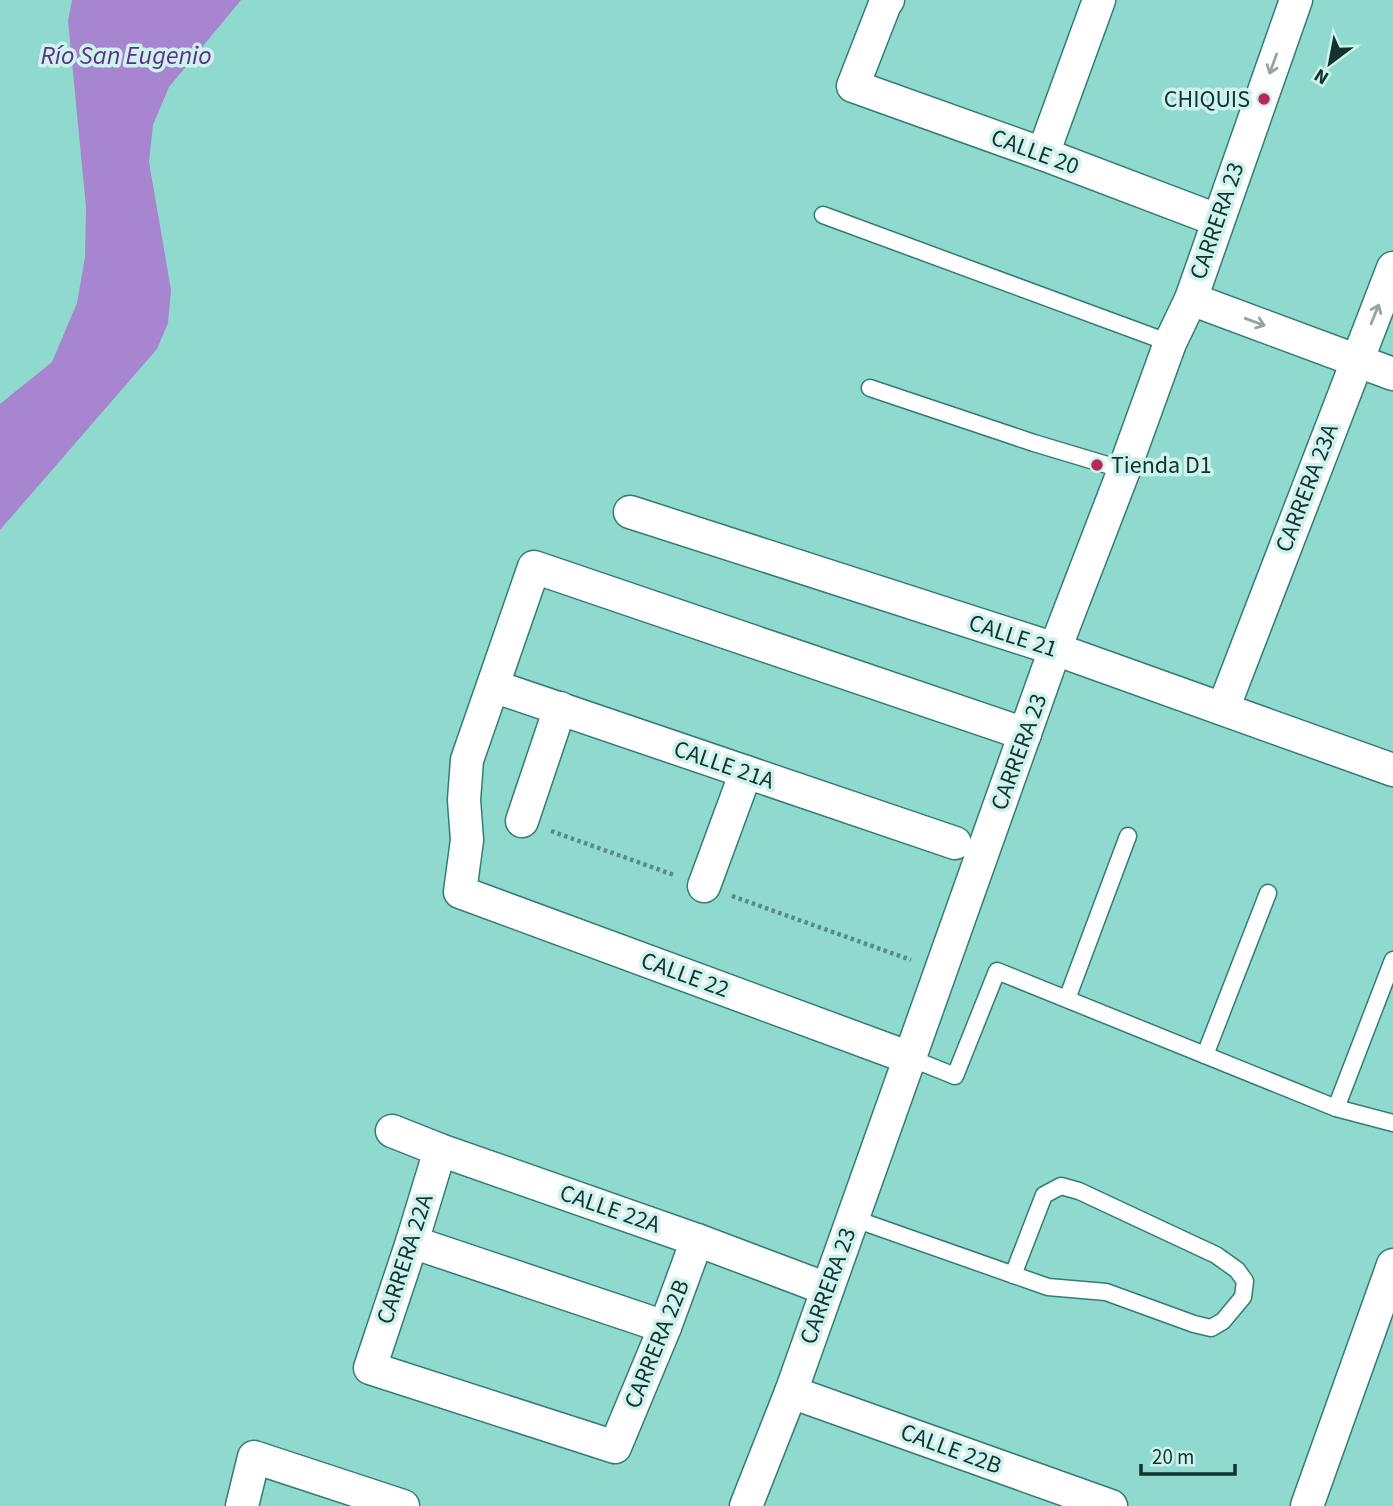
<svg xmlns="http://www.w3.org/2000/svg" width="1393" height="1506" font-family="'Source Sans 3',sans-serif">
<rect width="100%" height="100%" fill="#8fd9cf"/>
<polygon fill="#a885cf" points="72,0 241,0 169,87 153,125 149,162 171,290 168,323 157,349 0,530 0,404 52,362 77,303 85,257 86,207 68,21"/>
<g fill="none" stroke-linecap="round" stroke-linejoin="round">
<g stroke="#327d75" stroke-width="19">
<g id="service">
<polyline points="823,215 1170,343"/>
<polyline points="870,388 1034,443 1124,470"/>
<polyline points="1067,999 1128,836"/>
<polyline points="1205,1055 1268,893"/>
<polyline points="910,1058 955,1076 997,971 1336,1108 1393,1123"/>
<polyline points="1336,1108 1393,960"/>
<polyline points="852,1218 1048,1287 1106,1292 1194,1324 1211,1328 1223,1321 1243,1297 1245,1281 1237,1270 1216,1255 1079,1191 1061,1186 1044,1195 1013,1275"/>
</g>
</g>
<g stroke="#327d75" stroke-width="35">
<g id="minor">
<polyline points="888,0 885,4 853,86 1043,154 1217,220"/>
<polyline points="1043,154 1099,0"/>
<polyline points="1191,299 1393,374"/>
<polyline points="630,512 1055,649 1393,770"/>
<polyline points="493,686 955,843"/>
<polyline points="1223,709 1393,268"/>
<polyline points="522,821 560,708"/>
<polyline points="704,886 746,772"/>
<polyline points="910,1058 460,892 467,840 464,800 467,760 534,567 1025,734"/>
<polyline points="392,1131 440,1150 697,1240 827,1289"/>
<polyline points="440,1150 412,1242 370,1368 615,1447 665,1327 697,1240"/>
<polyline points="412,1242 665,1327"/>
<polyline points="791,1392 1111,1506"/>
<polyline points="242,1506 254,1457 403,1506"/>
<polyline points="746,1506 791,1392 1055,649 1124,470 1170,343 1191,299 1296,0"/>
<polyline points="1307,1506 1393,1265"/>
</g>
</g>
<g stroke="#568c85" stroke-width="4.5" stroke-dasharray="3.5 3.5" stroke-linecap="butt">
<polyline points="551,831 674,875"/>
<polyline points="732,896 911,960"/>
</g>
<use href="#service" stroke="#fff" stroke-width="16"/>
<use href="#minor" stroke="#fff" stroke-width="32"/>
</g>
<defs><path id="oneway-shaft" d="M-6 0H5M1.5-3L5.5 0L1.5 3" fill="none" stroke-width="1.6" stroke-linecap="round" stroke-linejoin="round" transform="scale(1.75)"/></defs>
<g stroke="#95a3a1">
<use href="#oneway-shaft" transform="translate(1273 64) rotate(110)"/>
<use href="#oneway-shaft" transform="translate(1375 314) rotate(-68)"/>
<use href="#oneway-shaft" transform="translate(1255 322) rotate(20)"/>
</g>
<g fill="#b6285a" stroke="#cef2ed" stroke-width="2.5">
<circle cx="1264" cy="99" r="7"/>
<circle cx="1097" cy="465" r="7"/>
</g>
<g text-anchor="middle" dominant-baseline="central" stroke-width="7" stroke-linejoin="round" paint-order="stroke">
<g font-size="24" fill="#13332f" stroke="#cef2ed" text-anchor="end">
<text x="1250" y="99">CHIQUIS</text>
<text x="1111" y="465" text-anchor="start">Tienda D1</text>
</g>
<g font-size="24" fill="#13332f" stroke="#cef2ed">
<text transform="translate(1035 152) rotate(20)">CALLE 20</text>
<text transform="translate(1217 221) rotate(-71)">CARRERA 23</text>
<text transform="translate(1307 488) rotate(-69)">CARRERA 23A</text>
<text transform="translate(1013 636) rotate(18)">CALLE 21</text>
<text transform="translate(1019 752) rotate(-70)">CARRERA 23</text>
<text transform="translate(724 765) rotate(19)">CALLE 21A</text>
<text transform="translate(685 975) rotate(20)">CALLE 22</text>
<text transform="translate(610 1209) rotate(19)">CALLE 22A</text>
<text transform="translate(405 1259) rotate(-72)">CARRERA 22A</text>
<text transform="translate(828 1286) rotate(-70)">CARRERA 23</text>
<text transform="translate(657 1344) rotate(-68)">CARRERA 22B</text>
<text transform="translate(951 1449) rotate(20)">CALLE 22B</text>
</g>
<g font-size="26" font-style="italic" fill="#5e3088" stroke="#cef2ed">
<text x="126" y="55">Río San Eugenio</text>
</g>
</g>
<g transform="translate(1330 63) rotate(212)" stroke="#cef2ed" stroke-width="5" paint-order="stroke">
<path d="M0-5L12 26L0 18L-12 26Z" fill="#13332f"/>
<text y="-10" font-size="19" font-weight="bold" text-anchor="middle" fill="#13332f">N</text>
</g>
<path d="M1141 1464v10h94v-10" fill="none" stroke="#13332f" stroke-width="3.5"/>
<text x="1152" y="1464" font-size="21" fill="#13332f" stroke="#cef2ed" stroke-width="5" paint-order="stroke">20 m</text>
</svg>
